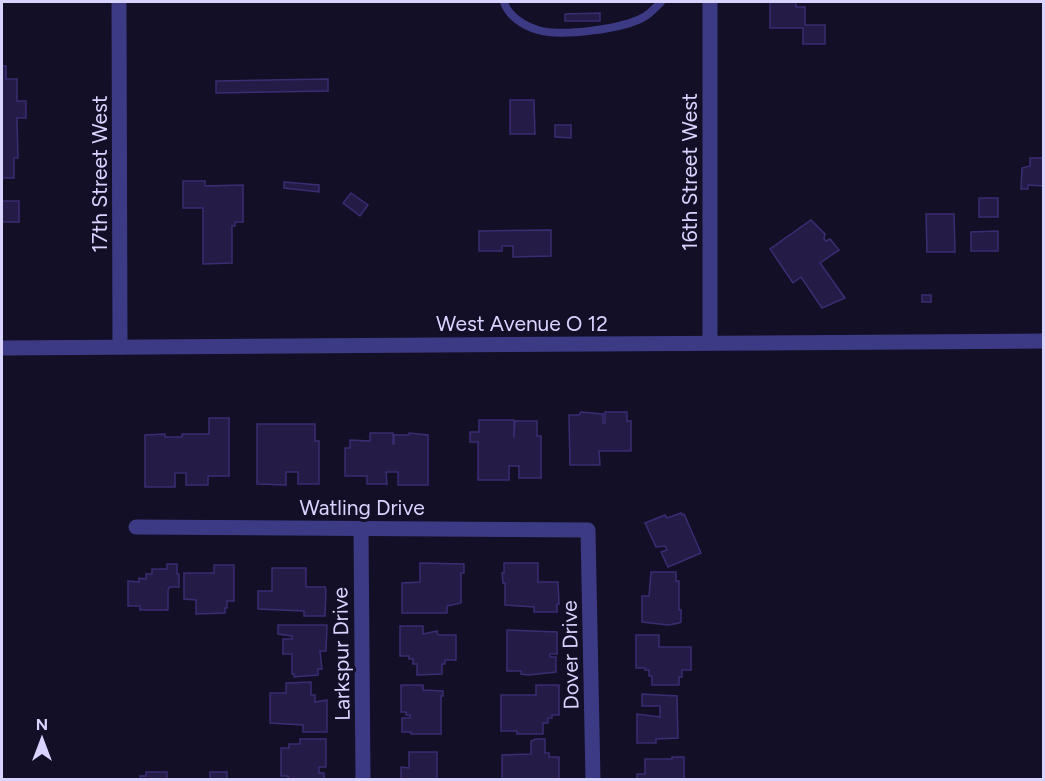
<svg xmlns="http://www.w3.org/2000/svg" width="1045" height="781" font-family="Figtree,sans-serif">
<rect width="100%" height="100%" fill="#130f26"/>
<g fill="#241b47" stroke="#3b2d73" stroke-width="1.5">
<polygon points="770,2 796,2 796,7 805,7 805,25 825,25 825,44 803,44 803,28 770,28"/>
<polygon points="600,13 600,21 565,21 565,14"/>
<polygon points="2,66 6,66 6,79 17,79 17,101 26,101 26,118 17,118 18,158 14,158 14,178 2,178"/>
<polygon points="328,79 328,91 216,93 216,81"/>
<polygon points="510,100 534,100 535,134 510,134"/>
<polygon points="555,125 571,125 571,138 555,137"/>
<polygon points="1030,158 1044,158 1044,186 1028,185 1028,189 1021,189 1022,168 1030,166"/>
<polygon points="183,181 205,181 205,186 243,185 243,222 235,222 235,226 232,226 232,263 203,264 203,208 183,208"/>
<polygon points="284,182 319,185 319,192 284,188"/>
<polygon points="351,193 368,205 360,216 343,203"/>
<rect x="979" y="198" width="19" height="19"/>
<rect x="2" y="201" width="17" height="21"/>
<polygon points="926,214 954,214 955,252 927,252"/>
<polygon points="811,220 825,234 824,239 826,241 830,239 839,250 820,263 845,298 822,308 801,277 793,283 770,249"/>
<polygon points="551,230 551,256 513,257 513,246 502,246 502,251 479,251 479,231"/>
<polygon points="998,231 998,251 971,251 971,232"/>
<rect x="922" y="295" width="9" height="7"/>
<polygon points="581,412 603,414 603,423 605,423 605,412 627,412 627,421 631,421 631,451 599,451 600,465 570,465 569,415 579,415"/>
<polygon points="209,418 229,418 229,476 208,476 208,485 186,485 186,473 175,473 175,487 145,487 145,435 165,434 165,437 182,437 182,434 209,434"/>
<polygon points="479,420 514,420 514,438 515,421 537,421 537,436 541,436 541,478 519,478 519,466 509,466 509,480 478,480 478,442 470,442 470,432 479,432"/>
<polygon points="257,424 315,424 315,441 319,441 319,484 298,484 298,472 286,472 286,485 257,484"/>
<polygon points="370,433 393,433 393,444 394,444 394,435 409,435 409,433 428,435 428,485 398,485 398,472 386,472 387,484 367,484 367,476 345,476 345,448 350,448 350,440 370,441"/>
<polygon points="681,513 682,515 684,514 701,553 668,567 661,552 667,550 665,546 656,547 645,523 665,515 667,518"/>
<polygon points="420,563 464,564 464,573 461,573 461,603 447,606 447,613 402,613 402,583 420,582"/>
<polygon points="504,563 538,563 538,582 558,582 559,604 557,604 557,612 534,612 534,607 505,605 505,583 503,583 502,573 504,573"/>
<polygon points="167,564 177,564 177,574 179,574 179,587 170,587 168,590 168,610 140,610 140,606 128,606 128,581 139,582 139,578 146,579 146,574 152,574 152,569 167,569"/>
<polygon points="214,565 234,565 234,601 227,601 227,608 225,608 225,613 196,614 196,600 184,599 184,573 214,573"/>
<polygon points="272,568 306,568 306,587 325,587 326,590 325,616 304,616 304,611 258,609 258,591 272,591"/>
<polygon points="651,572 676,572 676,581 679,581 679,610 681,610 681,622 679,623 668,625 642,622 642,596 649,596"/>
<polygon points="278,625 327,625 326,651 320,651 322,669 318,669 318,675 294,677 294,674 292,674 292,654 283,654 283,639 292,639 292,636 278,634"/>
<polygon points="400,626 423,626 423,634 437,631 437,634 440,635 456,635 456,660 445,660 445,664 442,664 442,674 417,675 417,664 413,664 413,659 409,659 409,656 400,656"/>
<polygon points="507,630 557,632 557,654 550,654 550,657 556,657 556,672 529,675 521,674 521,671 507,671"/>
<polygon points="636,635 659,635 659,647 691,647 691,670 682,670 682,677 679,677 679,685 652,685 652,676 649,676 649,670 645,670 645,668 636,668"/>
<polygon points="311,682 311,695 315,695 315,702 327,700 327,732 303,732 303,725 270,723 270,693 286,693 286,683"/>
<polygon points="401,685 423,685 423,690 443,691 443,696 441,696 441,734 411,734 411,732 402,732 402,718 410,718 410,715 406,715 406,712 401,712"/>
<polygon points="536,685 559,685 559,715 552,715 552,718 548,718 548,723 543,723 543,734 517,734 517,731 501,731 501,695 536,695"/>
<polygon points="642,694 677,696 678,738 656,739 656,743 637,743 637,714 660,717 660,706 642,706"/>
<polygon points="300,739 326,739 326,767 319,767 319,773 324,773 324,780 288,780 288,776 281,776 281,748 289,748 289,744 300,744"/>
<polygon points="536,739 545,739 545,753 549,753 549,757 559,757 559,780 502,779 502,755 531,754 531,741"/>
<polygon points="409,752 437,752 437,780 401,780 401,767 409,768"/>
<polygon points="672,757 684,757 684,780 637,780 637,774 645,774 645,759 672,759"/>
<polygon points="146,772 167,772 167,780 140,780 140,776 146,776"/>
<rect x="210" y="772" width="17" height="8"/>
</g>
<g fill="none" stroke-linecap="round" stroke-linejoin="round">
<path stroke="#3d3a85" stroke-width="8" d="M 504,2 C 508,16 524,26 538,30 C 561,37 623,29 644,17 C 650,14 656,7 661,2"/>
<g stroke="#3d3a85" stroke-width="15">
<polyline points="119,2 120,347"/>
<polyline points="710,2 710,343"/>
<polyline points="2,348 1044,341"/>
<polyline points="136,527 588,530 593,780"/>
<polyline points="361,528 363,780"/>
</g>
</g>
<g text-anchor="middle" dominant-baseline="central" stroke-width="6" stroke-linejoin="round" paint-order="stroke">
<g font-size="21" fill="#d9d4ff" stroke="#130f26">
<text transform="translate(689 172) rotate(-90)">16th Street West</text>
<text transform="translate(99 174) rotate(-90)">17th Street West</text>
<text x="522" y="323">West Avenue O 12</text>
<text x="362" y="507">Watling Drive</text>
<text transform="translate(341 654) rotate(-91)">Larkspur Drive</text>
<text transform="translate(570 655) rotate(-91)">Dover Drive</text>
</g>
</g>
<rect width="1045" height="781" fill="none" stroke="#d9d4ff" stroke-width="6"/>
<g transform="translate(42 739)" stroke="#130f26" stroke-width="4.5" paint-order="stroke">
<path d="M0-4.5L10 22L0 15L-10 22Z" fill="#d9d4ff"/>
<text y="-9" font-size="16" font-weight="bold" text-anchor="middle" fill="#d9d4ff">N</text>
</g>
</svg>
